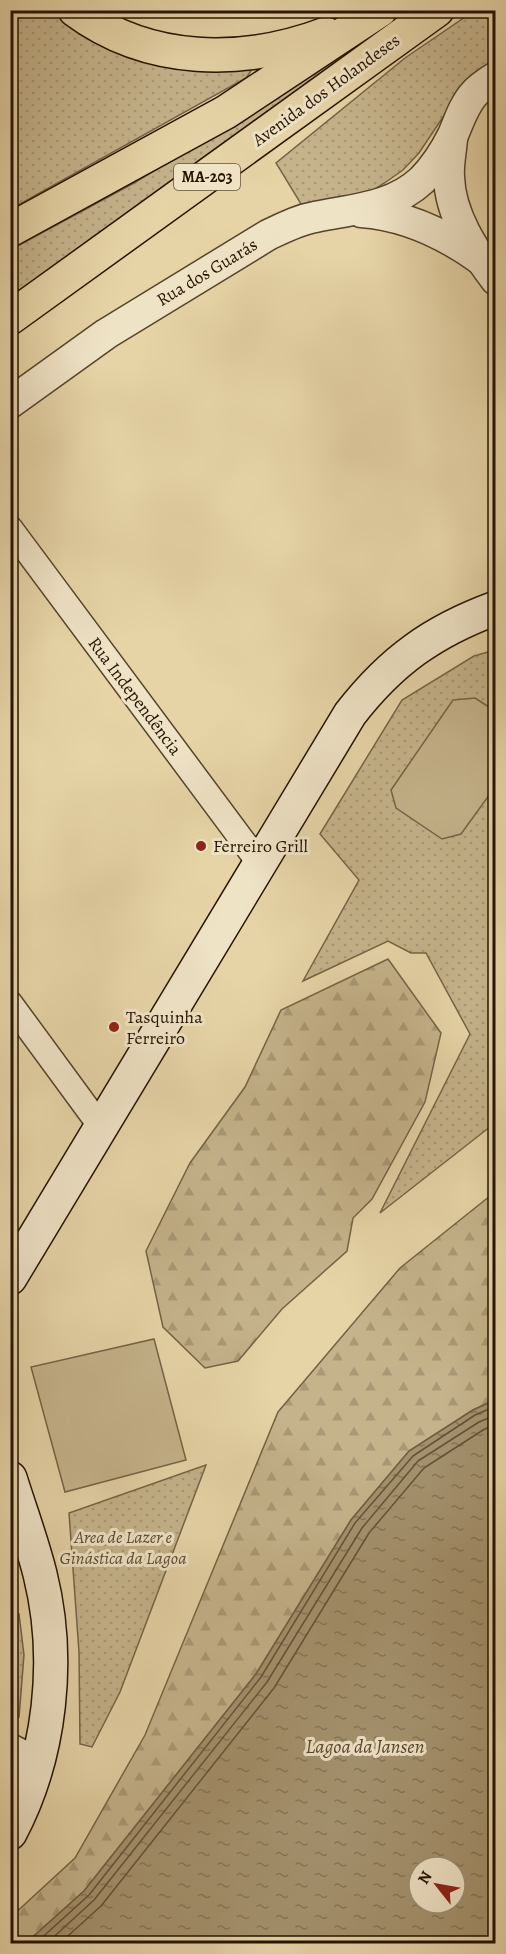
<svg xmlns="http://www.w3.org/2000/svg" width="506" height="1954" font-family="Alegreya,serif">
<defs>
<pattern id="grass-dots" width="8" height="8" patternUnits="userSpaceOnUse" patternTransform="scale(1.5)"><rect width="8" height="8" fill="#c5b38b"/><path d="M2 2h.1M6 6h.1" fill="none" stroke="#a99976" stroke-width="1.8" stroke-linecap="round"/></pattern>
<pattern id="forest-firs" width="22" height="20" patternUnits="userSpaceOnUse" patternTransform="scale(1.5)"><rect width="22" height="20" fill="#c5b38b"/><path d="M5 1l3.5 6h-7zM16 11l3.5 6h-7z" fill="#a99976"/></pattern>
<pattern id="water-ripples" width="26" height="14" patternUnits="userSpaceOnUse" patternTransform="scale(1.5)"><rect width="26" height="14" fill="#a4926e"/><path d="M2 4q2-2 4 0t4 0M15 11q2-2 4 0t4 0" fill="none" stroke="#857658"/></pattern>
</defs>
<rect width="100%" height="100%" fill="#e6d4a7"/>
<filter id="stains"><feTurbulence type="fractalNoise" baseFrequency=".00333" numOctaves="4"/><feColorMatrix values="0 0 0 0 .2 0 0 0 0 .09 0 0 0 0 .02 0 0 0 .5 -.17"/></filter>
<radialGradient id="worn" r=".72"><stop offset=".6" stop-color="#630" stop-opacity="0"/><stop offset="1" stop-color="#630" stop-opacity=".3"/></radialGradient>
<g fill="url(#grass-dots)" stroke="#756346" stroke-width="1.5">
<polygon points="11,11 50,11 84,33 134,58 180,68 235,66 251,71 246,78 11,209"/>
<polygon points="397,11 414,11 11,301 10,250 134,183 244,116"/>
<polygon points="474,11 495,11 495,64 449,108 419,153 403,170 386,182 367,194 342,200 301,204 276,163 405,58"/>
<polygon points="495,650 495,1123 380,1213 470,1034 426,953 411,953 388,941 303,981 359,880 320,834 402,700 474,656"/>
<polygon points="206,1465 120,1692 92,1747 80,1744 79,1652 69,1513"/>
<polygon points="19,1614 24,1655 19,1717 11,1722 11,1616"/>
</g>
<g fill="url(#forest-firs)" stroke="#756346" stroke-width="1.5">
<polygon points="388,959 441,1033 425,1102 372,1199 353,1218 347,1251 282,1309 238,1361 205,1368 163,1327 146,1251 190,1163 245,1087 281,1010"/>
<polygon points="495,1192 495,1400 473,1410 409,1451 351,1520 256,1674 84,1891 26,1943 11,1944 11,1917 75,1858 145,1735 278,1412 400,1268"/>
</g>
<g fill="#c5b38b" stroke="#756346" stroke-width="1.5">
<polygon points="475,698 495,711 495,787 461,834 442,839 396,808 391,790 453,700"/>
<polygon points="154,1339 186,1460 65,1492 31,1367"/>
</g>
<path fill="url(#water-ripples)" stroke="#715f42" stroke-width="1.5" fill-rule="evenodd" d="M 495,1400 L 495,1943 L 26,1943 L 84,1891 L 256,1674 L 351,1520 L 409,1451 L 473,1410 ZM 419,1867 L 455,1867 L 455,1903 L 419,1903 Z"/>
<g fill="none" stroke-linecap="round" stroke-linejoin="round">
<g stroke="#645237" stroke-width="1.5">
<polyline points="35,1944 89,1895 261,1677 355,1523 413,1456 475,1415 496,1406"/>
<polyline points="46,1944 94,1900 267,1682 362,1528 418,1461 479,1422 496,1415"/>
<polyline points="59,1944 101,1906 274,1688 369,1533 424,1468 483,1430 496,1424"/>
</g>
<g stroke="#55432a" stroke-width="27">
<g id="minor">
<polyline points="10,528 260,864"/>
<polyline points="10,1003 101,1127"/>
</g>
</g>
<g stroke="#55432a" stroke-width="33">
<g id="tertiary">
<path d="M 452,139 C 451,152 448,165 449,177 C 450,215 474,251 496,280"/>
<path d="M 361,212 C 404,215 445,234 480,259"/>
<path d="M 10,403 L 106,334 L 268,235 C 283,228 298,220 315,217 C 353,209 392,208 422,180 C 435,167 445,151 453,135 C 459,121 464,105 474,94 C 480,87 488,82 496,77"/>
<polyline points="10,1749 37,1763"/>
</g>
</g>
<g stroke="#251300" stroke-width="36">
<g id="secondary">
<path d="M 10,1278 L 350,714 C 391,661 433,631 496,608"/>
<path d="M 10,1478 C 20,1510 32,1542 40,1574 C 61,1658 51,1756 10,1833"/>
</g>
</g>
<g stroke="#251300" stroke-width="36">
<g id="primary">
<path d="M 75,10 C 149,65 243,65 326,34"/>
<polyline points="10,230 226,112 380,10"/>
<polyline points="10,318 437,10"/>
</g>
</g>
<use href="#minor" stroke="#efe3c6" stroke-width="24"/>
<use href="#tertiary" stroke="#efe3c6" stroke-width="30"/>
<use href="#secondary" stroke="#efe3c6" stroke-width="33"/>
<use href="#primary" stroke="#e6d4a7" stroke-width="33"/>
</g>
<g fill="#8f2418" stroke="#efe3c6" stroke-width="2">
<circle cx="201" cy="846" r="6"/>
<circle cx="114" cy="1027" r="6"/>
</g>
<g text-anchor="middle" dominant-baseline="central" stroke-width="6" stroke-linejoin="round" paint-order="stroke">
<rect fill="#efe3c6" stroke="#62513b" stroke-width="1.5" x="174" y="164" width="66" height="26" rx="4.5"/>
<g font-size="16" font-weight="bold" fill="#251300">
<text x="207" y="177">MA-203</text>
</g>
<g font-size="18" fill="#251300" stroke="#efe3c6">
<text transform="translate(326 90) rotate(-36)">Avenida dos Holandeses</text>
<text transform="translate(207 272) rotate(-31)">Rua dos Guarás</text>
<text transform="translate(135 696) rotate(53)">Rua Independência</text>
</g>
<g font-size="18" fill="#251300" stroke="#efe3c6" text-anchor="start">
<text x="213" y="846">Ferreiro Grill</text>
<text x="126" y="1017">Tasquinha<tspan x="126" dy="21">Ferreiro</tspan></text>
</g>
<g font-size="18" font-style="italic" fill="#5d4b31" stroke="#efe3c6">
<text x="123" y="1537">Area de Lazer e<tspan x="123" dy="21">Ginástica da Lagoa</tspan></text>
</g>
<g font-size="20" font-style="italic" fill="#58462c" stroke="#efe3c6">
<text x="365" y="1746">Lagoa da Jansen</text>
</g>
</g>
<rect width="506" height="1954" fill="none" stroke="#e6d4a7" stroke-width="36"/>
<rect x="12" y="12" width="482" height="1930" fill="none" stroke="#251300" stroke-width="3"/>
<rect x="18" y="18" width="470" height="1918" fill="none" stroke="#251300" stroke-width="1.5"/>
<g transform="translate(437 1885) rotate(301)"><circle r="28" fill="#efe3c6" stroke="#9e9077" stroke-width="1.5"/>
<path d="M0-4.5L10 22L0 15L-10 22Z" fill="#8f2418"/>
<text y="-9" font-size="16" font-weight="bold" text-anchor="middle" fill="#251300">N</text>
</g>
<rect width="100%" height="100%" filter="url(#stains)"/>
<rect width="100%" height="100%" fill="url(#worn)"/>
</svg>
